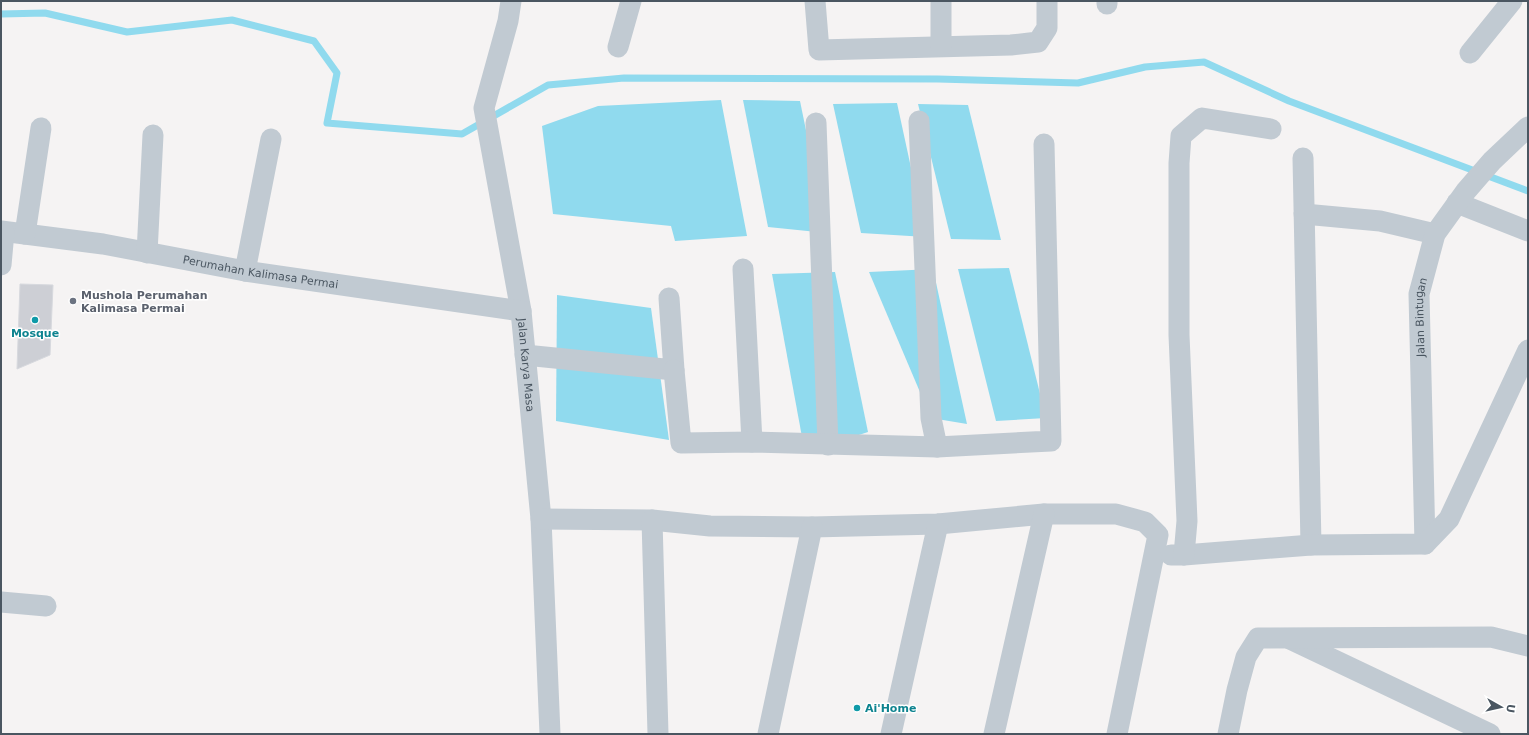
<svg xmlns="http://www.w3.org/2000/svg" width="1529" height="735" font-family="'DejaVu Sans',sans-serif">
<rect width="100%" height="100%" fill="#f5f3f3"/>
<g fill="#90daee">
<polygon points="721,100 747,236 675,241 671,226 553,214 542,126 598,106"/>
<polygon points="743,100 800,101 827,233 768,227"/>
<polygon points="897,103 926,237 861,233 833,104"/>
<polygon points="918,104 968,105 1001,240 951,239"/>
<polygon points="1009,268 1046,418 996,421 958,269"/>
<polygon points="933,269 967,424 931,418 869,272"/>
<polygon points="835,272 868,432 828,445 802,437 772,274"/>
<polygon points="557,295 651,308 669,440 556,421"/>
</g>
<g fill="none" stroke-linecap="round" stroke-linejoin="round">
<polyline stroke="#90daee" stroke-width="7" points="1,14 45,13 127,32 232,20 314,41 337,73 327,123 462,134 548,85 624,78 938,79 1078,83 1145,67 1204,62 1289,101 1528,191"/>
</g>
<polygon fill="#cdcfd5" stroke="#d7d9de" points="20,284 53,285 50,355 17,369"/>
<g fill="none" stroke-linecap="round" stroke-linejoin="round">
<g stroke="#c1cad2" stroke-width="21">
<path id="s1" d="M 511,1 L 508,21 L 484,108 L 521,311 L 541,519 L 550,734"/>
<polyline points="815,1 819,50 1011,45 1038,42 1047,28 1047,1"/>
<polyline points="1107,4 1107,1"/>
<polyline points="941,46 941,1"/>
<polyline points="618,47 631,1"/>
<polyline points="1470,53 1512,1"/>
<polyline points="919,121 931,418 937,447"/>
<polyline points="816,123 828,445"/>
<polyline points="1303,158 1311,545"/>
<polyline points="1457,203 1528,231"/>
<polyline points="1304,214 1380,221 1435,234"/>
<path id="s2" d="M 1,231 L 103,244 L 245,271 L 521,311"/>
<polyline points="25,234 41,128"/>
<polyline points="147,253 153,135"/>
<polyline points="1,265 4,232"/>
<polyline points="743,269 752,442"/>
<polyline points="245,271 271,139"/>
<polyline points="525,355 674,370 669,298"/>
<polyline points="674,370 681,443 752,442 937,447 1051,441 1044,144"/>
<polyline points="541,519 652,520 710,526 812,527 938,524 1044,514 1116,514 1145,522 1158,535 1117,734"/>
<polyline points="652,520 658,734"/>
<path id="s3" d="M 1425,544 L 1419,294 L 1435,234 L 1466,191 L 1492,161 L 1528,127"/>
<polyline points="1171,555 1184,555 1311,545 1425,544 1449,519 1528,350"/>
<polyline points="1184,555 1187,521 1179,335 1179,163 1181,136 1202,118 1271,129"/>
<polyline points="1,602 46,606"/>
<polyline points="1290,639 1490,734"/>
<polyline points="768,734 812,527"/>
<polyline points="891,734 938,524"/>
<polyline points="994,734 1044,514"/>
<polyline points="1228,734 1237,690 1246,657 1258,638 1491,637 1528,646"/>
</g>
</g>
<circle fill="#6b7280" stroke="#fff" stroke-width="1.5" cx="73" cy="301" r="4"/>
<g fill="#0f9aa8" stroke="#fff" stroke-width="1.5">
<circle cx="35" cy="320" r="4"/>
<circle cx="857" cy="708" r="4"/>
</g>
<g text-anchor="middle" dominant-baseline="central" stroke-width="3" stroke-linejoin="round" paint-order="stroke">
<g font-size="11" fill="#4a5661" stroke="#fff">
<text stroke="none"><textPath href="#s2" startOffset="263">Perumahan Kalimasa Permai</textPath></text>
<text stroke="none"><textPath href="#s3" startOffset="227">Jalan Bintugan</textPath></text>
<text stroke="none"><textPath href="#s1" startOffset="371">Jalan Karya Masa</textPath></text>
</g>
<g font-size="11" font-weight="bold" fill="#5b616d" stroke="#fff" text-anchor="start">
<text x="81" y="295">Mushola Perumahan<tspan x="81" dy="13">Kalimasa Permai</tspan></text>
</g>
<g font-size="11" font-weight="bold" fill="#0d838f" stroke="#fff">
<text x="35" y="333">Mosque</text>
<text x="865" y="708" text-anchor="start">Ai'Home</text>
</g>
</g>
<rect width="1529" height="735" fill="none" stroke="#4a5661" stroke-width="4"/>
<g transform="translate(1501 707) rotate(98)" stroke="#ffffff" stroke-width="3" paint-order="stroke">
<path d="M0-3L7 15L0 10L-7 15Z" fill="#4a5661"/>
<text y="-6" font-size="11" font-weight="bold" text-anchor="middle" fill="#4a5661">U</text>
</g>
</svg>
